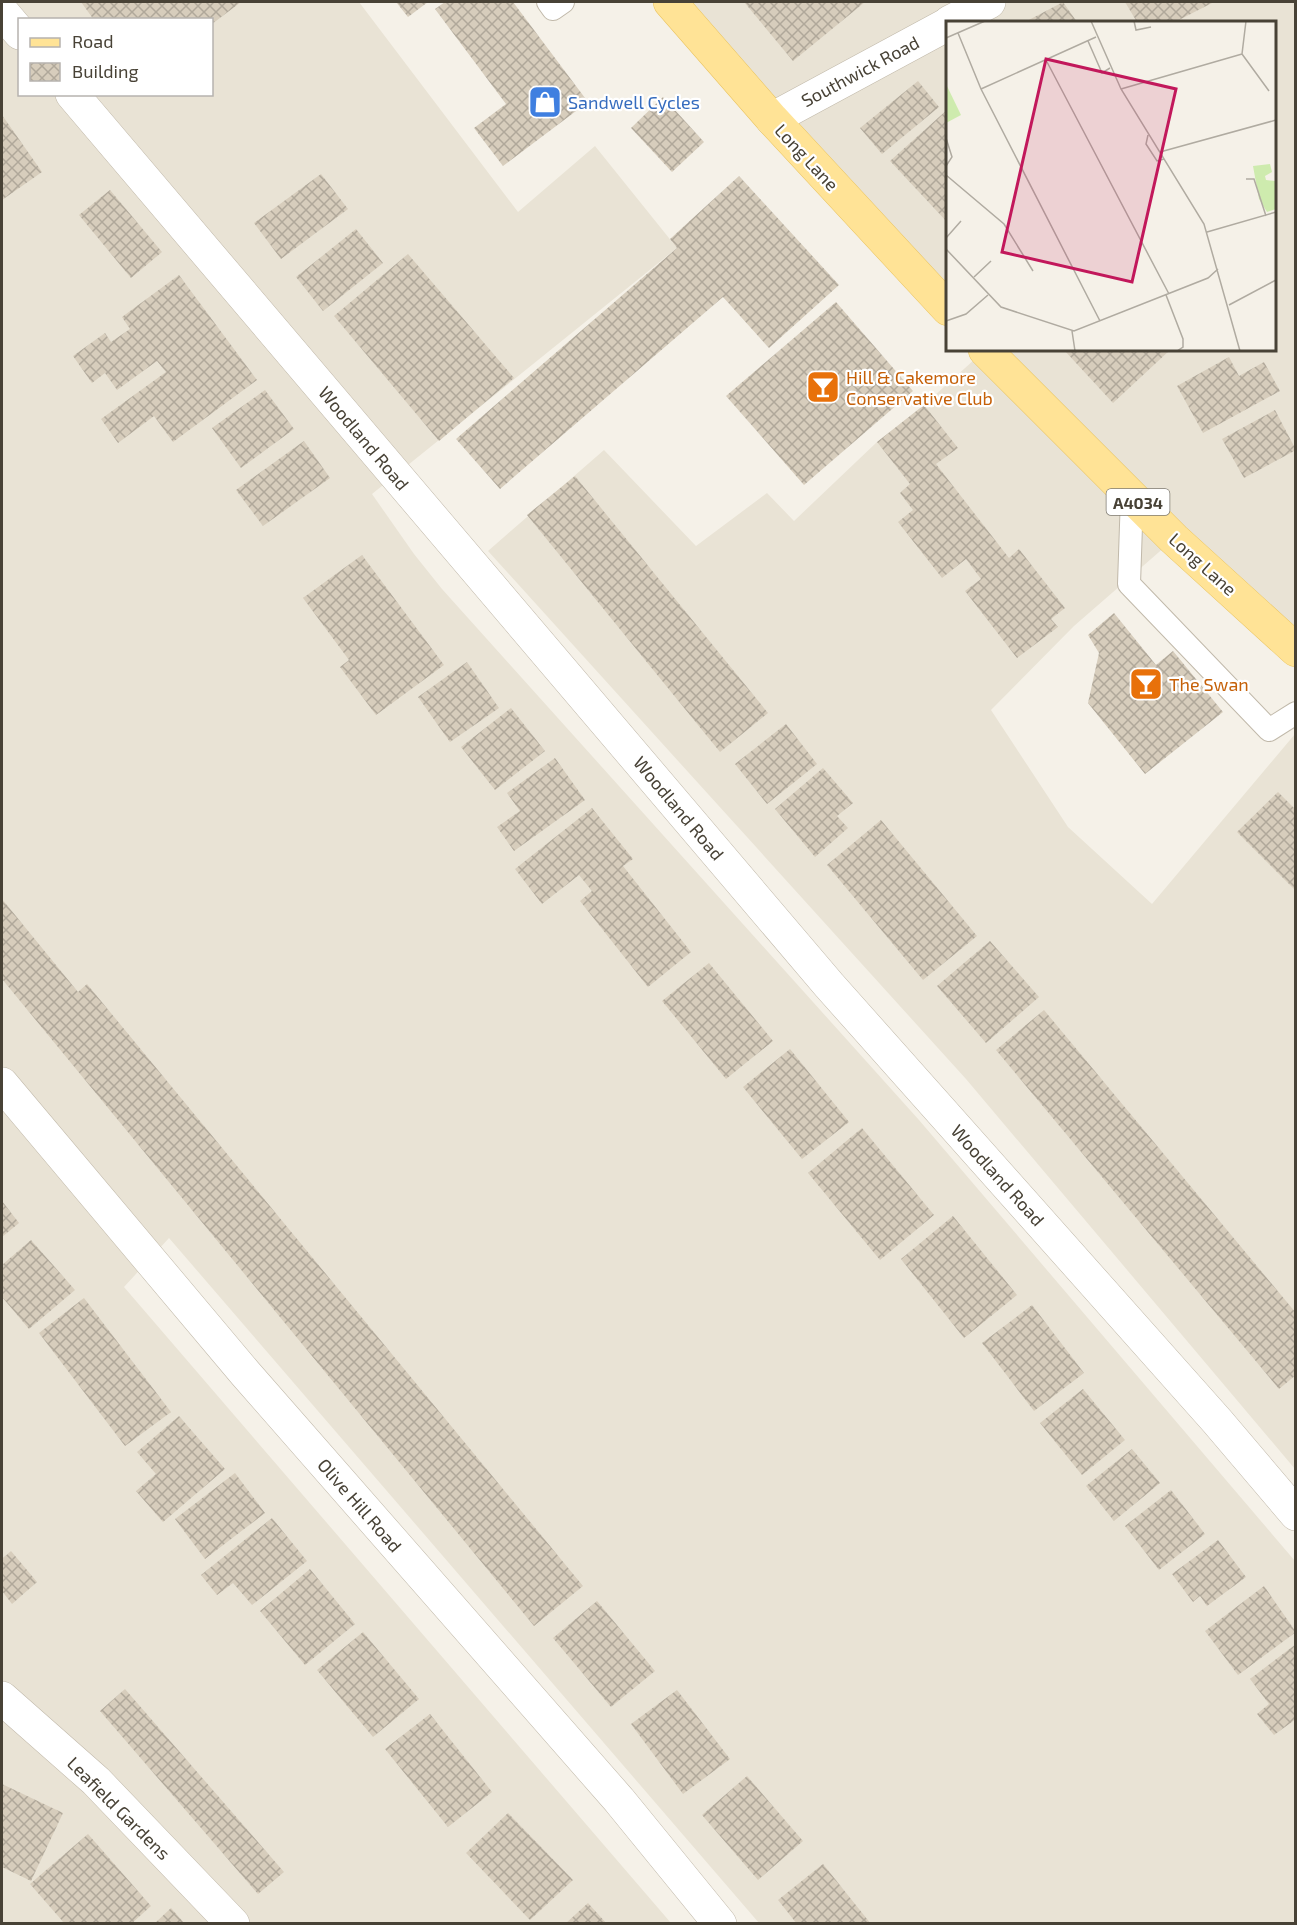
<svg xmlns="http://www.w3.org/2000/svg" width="1297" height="1925" font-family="'Exo 2',sans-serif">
<defs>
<pattern id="building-cross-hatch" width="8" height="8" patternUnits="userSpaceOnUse" patternTransform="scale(1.5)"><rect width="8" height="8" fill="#d7cdbc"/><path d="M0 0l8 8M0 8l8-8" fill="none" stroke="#b0a89a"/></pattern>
</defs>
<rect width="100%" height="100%" fill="#f5f1e8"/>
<g fill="#e9e3d5" fill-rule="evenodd">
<path d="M 2,2 L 359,2 L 518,212 L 595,146 L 677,248 L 372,494 L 414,554 L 442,589 L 919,1120 L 1295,1561 L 1295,1923 L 759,1923 L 169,1238 L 124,1287 L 671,1923 L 2,1924 ZM 20,20 L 212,20 L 212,94 L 20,94 Z"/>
<polygon points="670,2 1295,2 1295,650 1174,539 1074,626 991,710 1068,827 1152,904 1295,734 1295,1469 966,1079 488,551 604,450 696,546 767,493 794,521 877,442 924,405 985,350 1274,350 1274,22 948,22 947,309"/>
</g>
<g fill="url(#building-cross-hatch)">
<polygon points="81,2 241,2 212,24 212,20 94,20"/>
<polygon points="396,2 428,2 408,17"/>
<polygon points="445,2 513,2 588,102 503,166 474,128 506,104 435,9"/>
<polygon points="744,2 865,2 793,61"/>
<polygon points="1063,2 1077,22 1025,22"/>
<polygon points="1125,2 1214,2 1175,22 1137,22"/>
<polygon points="918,81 939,107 882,154 860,128"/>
<polygon points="663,97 704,142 672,172 631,128"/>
<polygon points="948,109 948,223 890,161"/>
<polygon points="2,115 42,172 2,200"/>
<polygon points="321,174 348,209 281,259 254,223"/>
<polygon points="739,176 839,285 769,348 723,297 500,489 456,439 677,248 670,239"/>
<polygon points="110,190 162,252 131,278 79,215"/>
<polygon points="356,229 383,263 323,311 296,277"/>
<polygon points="408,254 514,378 439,441 334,316"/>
<polygon points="179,275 257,380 173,442 154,416 118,443 101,419 166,372 157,361 117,390 105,373 92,383 73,356 105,333 111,342 130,329 122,317"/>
<polygon points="836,302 913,391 804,485 726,396"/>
<polygon points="1064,350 1170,350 1113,403"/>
<polygon points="1229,357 1239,376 1264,362 1280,391 1203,433 1177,386"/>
<polygon points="265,390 294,429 241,468 212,428"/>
<polygon points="924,405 958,448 936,464 1009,558 1019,549 1065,608 1051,619 1058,627 1017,658 965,591 981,579 966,559 942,578 898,522 913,510 900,493 910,484 877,442"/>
<polygon points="1275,410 1296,450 1244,478 1222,439"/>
<polygon points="304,441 330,478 263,526 236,490"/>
<polygon points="575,476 768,713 720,752 527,515"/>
<polygon points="362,555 444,665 376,715 340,667 349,660 303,598"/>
<polygon points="1114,613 1156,665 1173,651 1223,712 1145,774 1088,703 1099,653 1088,635"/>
<polygon points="467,662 499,708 450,742 418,697"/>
<polygon points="511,708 545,751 495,790 461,747"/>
<polygon points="786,724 817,764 767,804 735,764"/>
<polygon points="555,758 585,800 514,851 497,827 520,811 507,793"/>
<polygon points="823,768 853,803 837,816 848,828 815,857 775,809"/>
<polygon points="1278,792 1296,810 1296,891 1237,832"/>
<polygon points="592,808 633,859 623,866 691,952 648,987 580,901 592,891 579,875 542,904 515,869"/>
<polygon points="881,820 977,936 923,980 827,865"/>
<polygon points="2,899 78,992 87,984 583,1586 534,1626 2,979"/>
<polygon points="990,941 1039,997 986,1043 937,986"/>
<polygon points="709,963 773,1041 726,1079 662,1001"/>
<polygon points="1044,1010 1296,1313 1296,1375 1279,1389 996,1050"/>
<polygon points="790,1049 849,1122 802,1159 743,1087"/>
<polygon points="862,1128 934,1215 880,1260 808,1173"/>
<polygon points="2,1201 19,1223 2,1237"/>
<polygon points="953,1216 1017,1295 964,1338 901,1259"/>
<polygon points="31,1240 75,1290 29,1329 2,1297 2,1265"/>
<polygon points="84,1298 171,1412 125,1446 39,1333"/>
<polygon points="1032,1305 1084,1373 1034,1411 982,1343"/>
<polygon points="1083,1389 1125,1440 1082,1475 1040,1423"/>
<polygon points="179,1416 225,1469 163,1522 136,1491 156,1474 137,1452"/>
<polygon points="1132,1449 1160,1483 1114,1521 1086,1486"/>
<polygon points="235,1473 265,1513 205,1559 175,1519"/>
<polygon points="1171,1490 1205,1534 1159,1570 1125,1526"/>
<polygon points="272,1518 307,1561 252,1605 233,1583 217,1595 201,1575"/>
<polygon points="1218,1540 1246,1577 1207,1606 1200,1596 1193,1602 1172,1574"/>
<polygon points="11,1551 37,1582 12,1604 2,1591 2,1559"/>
<polygon points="310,1569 355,1624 305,1665 260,1611"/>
<polygon points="1264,1586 1296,1632 1238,1675 1205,1631"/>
<polygon points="597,1601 655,1671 611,1707 553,1638"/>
<polygon points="363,1632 419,1699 373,1737 317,1670"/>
<polygon points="1296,1644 1296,1719 1274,1735 1257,1714 1269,1704 1250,1679"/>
<polygon points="125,1689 284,1872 258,1894 100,1711"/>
<polygon points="677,1690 730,1759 683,1794 631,1724"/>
<polygon points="430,1714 492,1792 448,1827 385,1749"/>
<polygon points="747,1776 803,1841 758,1880 702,1815"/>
<polygon points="2,1784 63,1813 31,1881 2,1867"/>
<polygon points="508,1813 573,1880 530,1920 466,1853"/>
<polygon points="88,1834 151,1906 131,1924 65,1924 30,1884"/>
<polygon points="823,1864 871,1924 797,1924 778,1900"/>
<polygon points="588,1903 607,1924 565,1924"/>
<polygon points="171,1908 185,1924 154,1924"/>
</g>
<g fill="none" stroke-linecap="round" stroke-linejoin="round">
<g stroke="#c1b9aa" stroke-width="24">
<g id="lane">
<polyline points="548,2 553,9 563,2"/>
<polyline points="1132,496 1129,584 1269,730 1296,713"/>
</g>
</g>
<g stroke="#c1b9aa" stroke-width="34">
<g id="street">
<polyline points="3,13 20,33"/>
<polyline points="950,22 989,2"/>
<polyline points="72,94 829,985 1217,1421 1296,1514"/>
<polyline points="772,119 948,24"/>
<polyline points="2,1084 245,1373 619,1800 720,1924"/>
<polyline points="2,1698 96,1781 233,1924"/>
</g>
</g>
<g stroke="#eac460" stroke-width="34">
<g id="primary">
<polyline points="670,2 772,119 948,309"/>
<polyline points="985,350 1174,539 1296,650"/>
</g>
</g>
<use href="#lane" stroke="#fff" stroke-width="22"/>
<use href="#street" stroke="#fff" stroke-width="33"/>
<use href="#primary" stroke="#ffe396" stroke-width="33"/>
</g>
<defs>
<g id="shop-square" transform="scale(1.725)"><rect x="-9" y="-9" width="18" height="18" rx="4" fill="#3f7fe0" stroke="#fff"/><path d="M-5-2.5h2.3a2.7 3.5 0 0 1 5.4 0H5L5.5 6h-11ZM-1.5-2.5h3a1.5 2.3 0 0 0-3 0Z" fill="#fff"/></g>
<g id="bar-square" transform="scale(1.725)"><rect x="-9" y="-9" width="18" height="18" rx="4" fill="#e8710a" stroke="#fff"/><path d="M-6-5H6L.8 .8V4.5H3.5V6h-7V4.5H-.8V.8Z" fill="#fff"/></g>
</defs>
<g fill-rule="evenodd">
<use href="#shop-square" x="545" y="102"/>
<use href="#bar-square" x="823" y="387"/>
<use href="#bar-square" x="1146" y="684"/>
</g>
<g text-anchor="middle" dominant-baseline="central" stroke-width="4.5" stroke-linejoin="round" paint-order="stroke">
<rect fill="#fff" stroke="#7f7b72" stroke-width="1.5" x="1106.5" y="489" width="63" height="26" rx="4.5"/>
<g font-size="16" font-weight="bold" fill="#484236">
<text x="1138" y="502">A4034</text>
</g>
<g font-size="18" fill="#484236" stroke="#fff">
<text transform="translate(860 71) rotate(-28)">Southwick Road</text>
<text transform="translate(807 157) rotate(47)">Long Lane</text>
<text transform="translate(364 438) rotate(50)">Woodland Road</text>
<text transform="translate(1203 564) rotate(42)">Long Lane</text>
<text transform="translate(679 808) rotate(50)">Woodland Road</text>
<text transform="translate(998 1175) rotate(48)">Woodland Road</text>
<text transform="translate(360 1505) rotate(49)">Olive Hill Road</text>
<text transform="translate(119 1808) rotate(45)">Leafield Gardens</text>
</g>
<g font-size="18" fill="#366cbe" stroke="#fff" text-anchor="start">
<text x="568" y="102">Sandwell Cycles</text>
</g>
<g font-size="18" fill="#c56008" stroke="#fff" text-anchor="start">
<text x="846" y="377">Hill &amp; Cakemore<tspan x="846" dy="21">Conservative Club</tspan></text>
<text x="1169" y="684">The Swan</text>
</g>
</g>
<g transform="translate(946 21)">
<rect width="330" height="330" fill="#f5f1e8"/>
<path d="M 324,143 L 326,151 L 319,155 L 320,159 L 329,160 L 330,188 L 321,191 L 313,178 L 307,145 Z" fill="#ceebae"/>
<path d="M 0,63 L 15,94 L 0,102 Z" fill="#ceebae"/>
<path fill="none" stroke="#b0aba1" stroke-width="1.5" d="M 145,0 L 175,68 L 258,203 L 294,330M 188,0 L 190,9 L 205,6M 300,0 L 296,33 L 323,70M 12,12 L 35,68 L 154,300M 0,17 L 39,0M 142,20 L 156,52 L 164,47M 100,39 L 223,273M 35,68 L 150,16M 175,68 L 296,33M 202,114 L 200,123 L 211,140 L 218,138M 0,117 L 6,136 L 0,145M 214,131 L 330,99M 0,154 L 58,203 L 87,250M 300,158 L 308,158 L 320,195M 261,211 L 330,191M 0,217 L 15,200M 0,228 L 55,286 L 128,310 L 262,257 L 272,248M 28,256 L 45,240M 220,274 L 237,318 L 237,326 L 231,330M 283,284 L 330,259M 0,300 L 20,293 L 42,274M 126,310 L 129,330"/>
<path fill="#c2185b" fill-opacity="0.15" stroke="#c2185b" stroke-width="3" d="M 100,38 L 230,68 L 186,261 L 56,231 Z"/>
<rect width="330" height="330" fill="none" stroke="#484236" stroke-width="3"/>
</g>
<rect width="1297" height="1925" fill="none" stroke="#484236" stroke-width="6"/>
<rect x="18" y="18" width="195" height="78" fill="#ffffff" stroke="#b6b3af" stroke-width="1.5"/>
<rect x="30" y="38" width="30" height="9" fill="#ffe396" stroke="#b6b3af" stroke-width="1.5"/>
<text x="72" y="48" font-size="18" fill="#484236">Road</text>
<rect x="30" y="63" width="30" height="18" fill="url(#building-cross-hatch)" stroke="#b6b3af" stroke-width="1.5"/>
<text x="72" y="78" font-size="18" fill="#484236">Building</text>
</svg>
